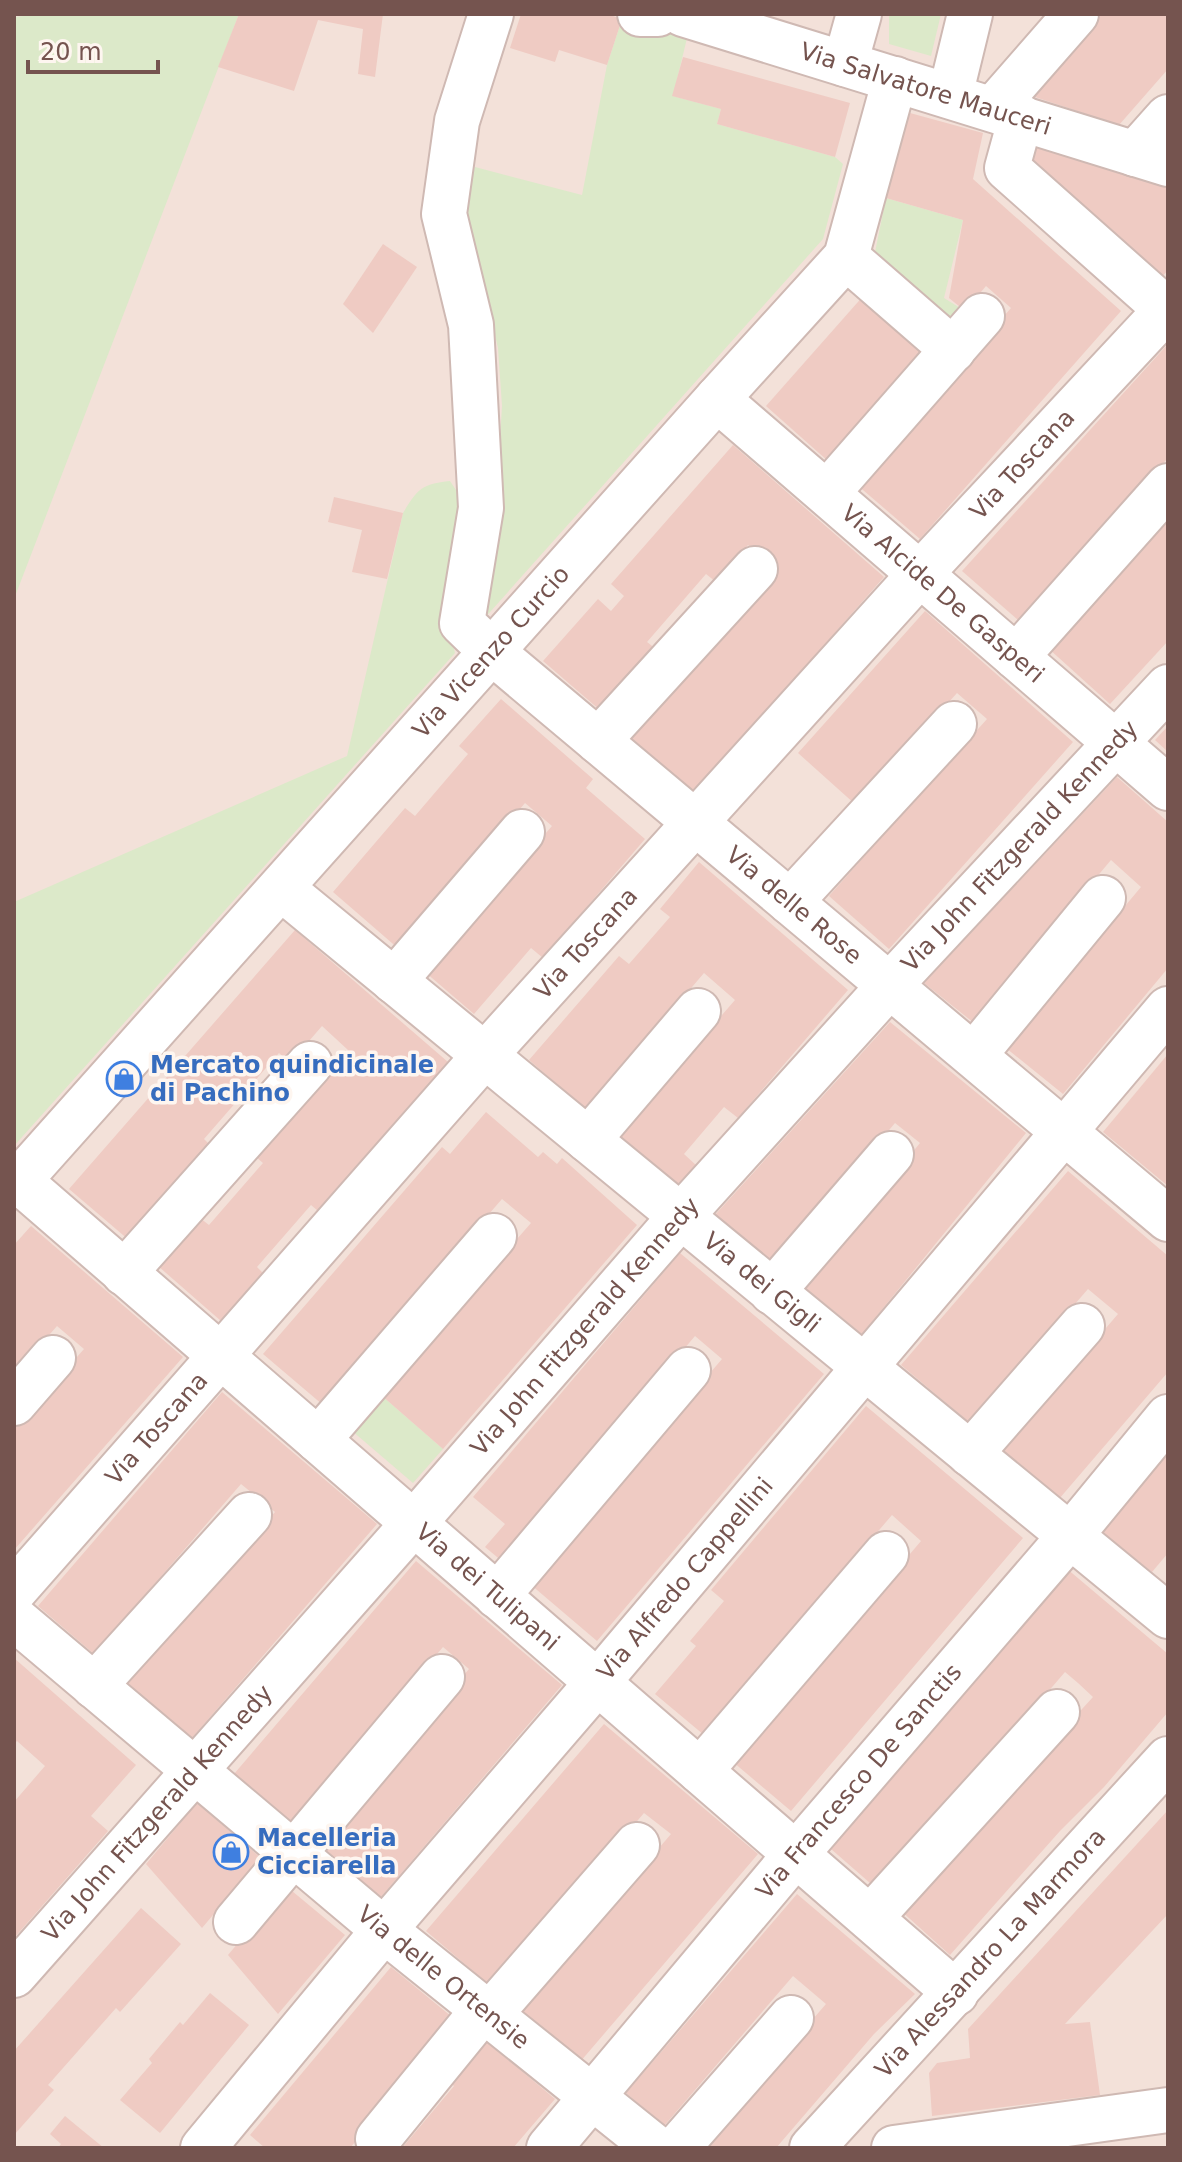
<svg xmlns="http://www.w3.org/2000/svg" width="1182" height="2162" font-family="'DejaVu Sans',sans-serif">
<rect width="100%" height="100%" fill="#fbf1ea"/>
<rect fill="#f3e1d9" x="14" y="14" width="1154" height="2134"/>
<g fill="#dce9c9">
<polygon points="43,14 239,14 14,599 14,17"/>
<polygon points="889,14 941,14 931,56 889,44"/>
<polygon points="622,19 688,34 673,96 721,109 717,124 835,157 843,164 823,239 482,621 497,487 502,406 498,348 469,226 465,201 475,167 582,195 607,65"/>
<polygon points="886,198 963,220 944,298 965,311 949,324 874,257"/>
<path d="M 450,481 L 456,490 L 462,507 L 447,621 L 455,653 L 14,1146 L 14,902 L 347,756 L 403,513 C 417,490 421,484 450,481 Z"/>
<polygon points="381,1395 443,1449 413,1483 351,1430"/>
</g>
<g fill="#efcbc3">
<polygon points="239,14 383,14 375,77 358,74 363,29 318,20 294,91 218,67"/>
<polygon points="521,14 607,14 622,19 607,65 559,50 555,62 510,48"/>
<polygon points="1102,14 1168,14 1168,69 1119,125 1032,96"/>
<polygon points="683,57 850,103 835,157 717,124 721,109 672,96"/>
<polygon points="910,113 983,133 973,179 1121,311 920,539 856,484 1011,308 986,286 965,311 949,298 963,220 886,198"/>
<polygon points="1036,147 1168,187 1168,270 1162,277 1028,157"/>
<polygon points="383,244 417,267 373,333 343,304"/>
<polygon points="865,294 927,348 828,461 766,406"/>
<polygon points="1168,344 1168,458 1019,621 962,571"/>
<polygon points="733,445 884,577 694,793 629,736 775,570 748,545 716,582 706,574 647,642 656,649 601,711 543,661 598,599 611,611 624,596 611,584"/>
<polygon points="334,497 403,513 387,579 352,572 362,530 328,522"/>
<polygon points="1168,516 1168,641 1110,704 1048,648"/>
<polygon points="925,611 1073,742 889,949 829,896 987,719 957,693 856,805 798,753"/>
<polygon points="501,699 593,779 586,788 645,839 543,958 531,948 474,1014 425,972 552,826 525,803 400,950 333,892 405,808 415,816 468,754 459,746"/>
<polygon points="1168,726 1168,752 1155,740"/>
<polygon points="1117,777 1168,822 1168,968 1063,1094 1006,1048 1141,887 1111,860 974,1023 924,983"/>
<polygon points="699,862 848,990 738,1118 724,1107 684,1154 697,1166 677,1187 617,1136 735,1000 704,973 587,1110 529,1060 619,956 629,964 670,917 660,909"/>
<polygon points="295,930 448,1062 318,1211 311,1205 257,1267 263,1273 221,1321 158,1266 200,1218 209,1225 263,1163 256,1157 348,1050 322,1026 290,1063 279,1053 204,1139 212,1147 130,1241 69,1189"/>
<polygon points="890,1022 1026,1133 862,1334 803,1286 920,1143 895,1123 776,1265 714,1216"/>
<polygon points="1168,1054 1168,1186 1103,1132"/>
<polygon points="486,1112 538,1157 543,1152 557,1164 562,1158 637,1225 443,1449 381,1395 531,1223 502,1199 323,1405 263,1354 442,1147 450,1154"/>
<polygon points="1068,1171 1168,1256 1168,1372 1059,1499 1001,1450 1118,1314 1088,1289 971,1424 901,1365"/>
<polygon points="31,1226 183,1357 14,1550 14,1429 84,1349 57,1326 14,1375 14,1245"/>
<polygon points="680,1253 824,1374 597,1641 530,1584 722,1359 695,1336 503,1562 485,1547 505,1524 473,1497"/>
<polygon points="222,1392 377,1524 192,1738 127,1683 275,1512 241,1484 94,1654 38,1606"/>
<polygon points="866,1406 1023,1538 791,1811 733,1762 921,1541 892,1515 704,1735 655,1694 696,1646 690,1641 724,1601 711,1590"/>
<polygon points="1168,1450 1168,1553 1152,1572 1101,1532"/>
<polygon points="416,1561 562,1685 381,1897 319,1845 469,1669 443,1647 293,1823 234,1774"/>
<polygon points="1066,1568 1168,1654 1168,1712 1104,1787 1060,1831 950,1955 899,1909 1093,1697 1078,1683 1065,1672 878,1890 831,1849"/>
<polygon points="14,1658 136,1765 91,1816 108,1831 14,1938 14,1802 45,1766 17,1741 14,1744"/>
<polygon points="604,1724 758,1854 580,2062 520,2011 671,1834 644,1813 494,1989 426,1931"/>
<polygon points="197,1803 261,1858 202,1928 146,1864"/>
<polygon points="1168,1810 1168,1914 1065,2024 1090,2022 1100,2095 932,2116 929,2073 937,2063 970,2058 968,2029"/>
<polygon points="286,1886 345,1935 278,2014 228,1955"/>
<polygon points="797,1894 915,1994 874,2034 776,2148 701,2148 826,2004 793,1976 664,2126 626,2093"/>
<polygon points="141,1908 181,1944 120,2012 116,2008 48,2085 54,2090 14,2135 14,2051"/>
<polygon points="391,1967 457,2021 350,2148 265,2148 250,2135"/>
<polygon points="210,1993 249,2025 160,2133 120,2100 152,2063 149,2059 180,2022 183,2025"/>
<polygon points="481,2037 555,2099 513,2148 402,2148 454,2086 446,2079"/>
<polygon points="65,2116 77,2126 104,2148 58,2148 61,2144 50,2134"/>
</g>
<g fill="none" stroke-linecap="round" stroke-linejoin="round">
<g stroke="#cfb9b3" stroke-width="48">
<g id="minor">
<path id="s1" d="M 491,14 L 457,121 L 444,214 L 471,325 L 481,508 L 462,623 L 492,652 L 1168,1219"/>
<polyline points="640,14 658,14"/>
<path id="s2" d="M 683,14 L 1168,164"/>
<polyline points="845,64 859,14"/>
<polyline points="950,96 970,14"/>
<polyline points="993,109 1076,14"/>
<polyline points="1021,117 1007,168 1168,311"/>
<polyline points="1135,154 1168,117"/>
<polyline points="846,257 953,350"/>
<path id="s3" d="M 717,399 L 1168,788"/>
<polyline points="827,493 982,316"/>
<polyline points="1016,657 1168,486"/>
<polyline points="598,741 755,569"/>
<path id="s4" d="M 281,888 L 1168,1616"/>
<polyline points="790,902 954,724"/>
<polyline points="394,981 522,832"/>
<polyline points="974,1055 1103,898"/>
<polyline points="588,1140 698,1011"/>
<path id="s5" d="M 19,1181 L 956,1993"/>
<path id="s6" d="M 14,1186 L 717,399 L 846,257 L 895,79"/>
<polyline points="124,1273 310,1064"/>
<polyline points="772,1292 891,1154"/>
<polyline points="14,1403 53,1358"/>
<polyline points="318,1440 494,1236"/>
<polyline points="970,1454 1082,1326"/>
<path id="s7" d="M 14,1591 L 485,1055 L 920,574 L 1168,308"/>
<polyline points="497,1596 688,1370"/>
<path id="s8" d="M 14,1618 L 384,1930 L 656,2148"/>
<polyline points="94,1686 249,1515"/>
<polyline points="700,1771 886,1554"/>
<polyline points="870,1918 1057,1712"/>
<polyline points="236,1922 442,1677"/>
<path id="s9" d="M 14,1975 L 413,1524 L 681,1216 L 890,985 L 1168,687"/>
<polyline points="490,2014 637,1845"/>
<polyline points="378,2139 484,2009"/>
<path id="s10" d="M 203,2148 L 384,1930 L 597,1683 L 1168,1009"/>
<path id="s11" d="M 549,2148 L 796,1854 L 1070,1536 L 1168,1417"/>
<polyline points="677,2148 791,2018"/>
<path id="s12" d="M 812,2148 L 1168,1759"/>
<polyline points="894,2148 1168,2110"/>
</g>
</g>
<use href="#minor" stroke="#fff" stroke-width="44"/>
</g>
<defs>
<g id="shop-ring" transform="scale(1.8)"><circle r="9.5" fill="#fef6f0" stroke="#3f7fe0" stroke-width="1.5"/><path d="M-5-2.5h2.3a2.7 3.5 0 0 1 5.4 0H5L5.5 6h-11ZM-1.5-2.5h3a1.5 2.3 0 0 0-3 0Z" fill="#3f7fe0"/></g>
</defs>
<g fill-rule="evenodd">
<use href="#shop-ring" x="124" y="1079"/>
<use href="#shop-ring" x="231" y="1852"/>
</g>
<g text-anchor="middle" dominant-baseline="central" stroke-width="7" stroke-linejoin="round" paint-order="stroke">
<g font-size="24" fill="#75544f" stroke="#fef6f0">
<text stroke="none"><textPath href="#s2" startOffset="254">Via Salvatore Mauceri</textPath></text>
<text stroke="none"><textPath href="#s7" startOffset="1512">Via Toscana</textPath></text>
<text stroke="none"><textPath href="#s3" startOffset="298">Via Alcide De Gasperi</textPath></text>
<text stroke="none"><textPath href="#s6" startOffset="716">Via Vicenzo Curcio</textPath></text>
<text stroke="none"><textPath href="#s9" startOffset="1512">Via John Fitzgerald Kennedy</textPath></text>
<text stroke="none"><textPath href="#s1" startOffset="1056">Via delle Rose</textPath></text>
<text stroke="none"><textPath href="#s7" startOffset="864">Via Toscana</textPath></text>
<text stroke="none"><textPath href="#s4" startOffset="622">Via dei Gigli</textPath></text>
<text stroke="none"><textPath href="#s9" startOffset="864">Via John Fitzgerald Kennedy</textPath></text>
<text stroke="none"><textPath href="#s7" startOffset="216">Via Toscana</textPath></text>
<text stroke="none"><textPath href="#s10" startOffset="746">Via Alfredo Cappellini</textPath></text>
<text stroke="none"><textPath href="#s5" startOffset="620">Via dei Tulipani</textPath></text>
<text stroke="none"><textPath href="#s11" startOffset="480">Via Francesco De Sanctis</textPath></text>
<text stroke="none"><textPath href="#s9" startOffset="216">Via John Fitzgerald Kennedy</textPath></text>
<text stroke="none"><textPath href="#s12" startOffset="264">Via Alessandro La Marmora</textPath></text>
<text stroke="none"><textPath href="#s8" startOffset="560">Via delle Ortensie</textPath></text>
</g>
<g font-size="24" font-weight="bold" fill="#366cbe" stroke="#fef6f0" text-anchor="start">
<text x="150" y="1065">Mercato quindicinale<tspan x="150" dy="28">di Pachino</tspan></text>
<text x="257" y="1838">Macelleria<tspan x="257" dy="28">Cicciarella</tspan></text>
</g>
</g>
<rect width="1182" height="2162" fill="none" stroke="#75544f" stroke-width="32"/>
<path d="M28 60v12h130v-12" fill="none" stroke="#75544f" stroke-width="4"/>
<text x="40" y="60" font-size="24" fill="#75544f" stroke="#fef6f0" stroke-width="6" paint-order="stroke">20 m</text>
</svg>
